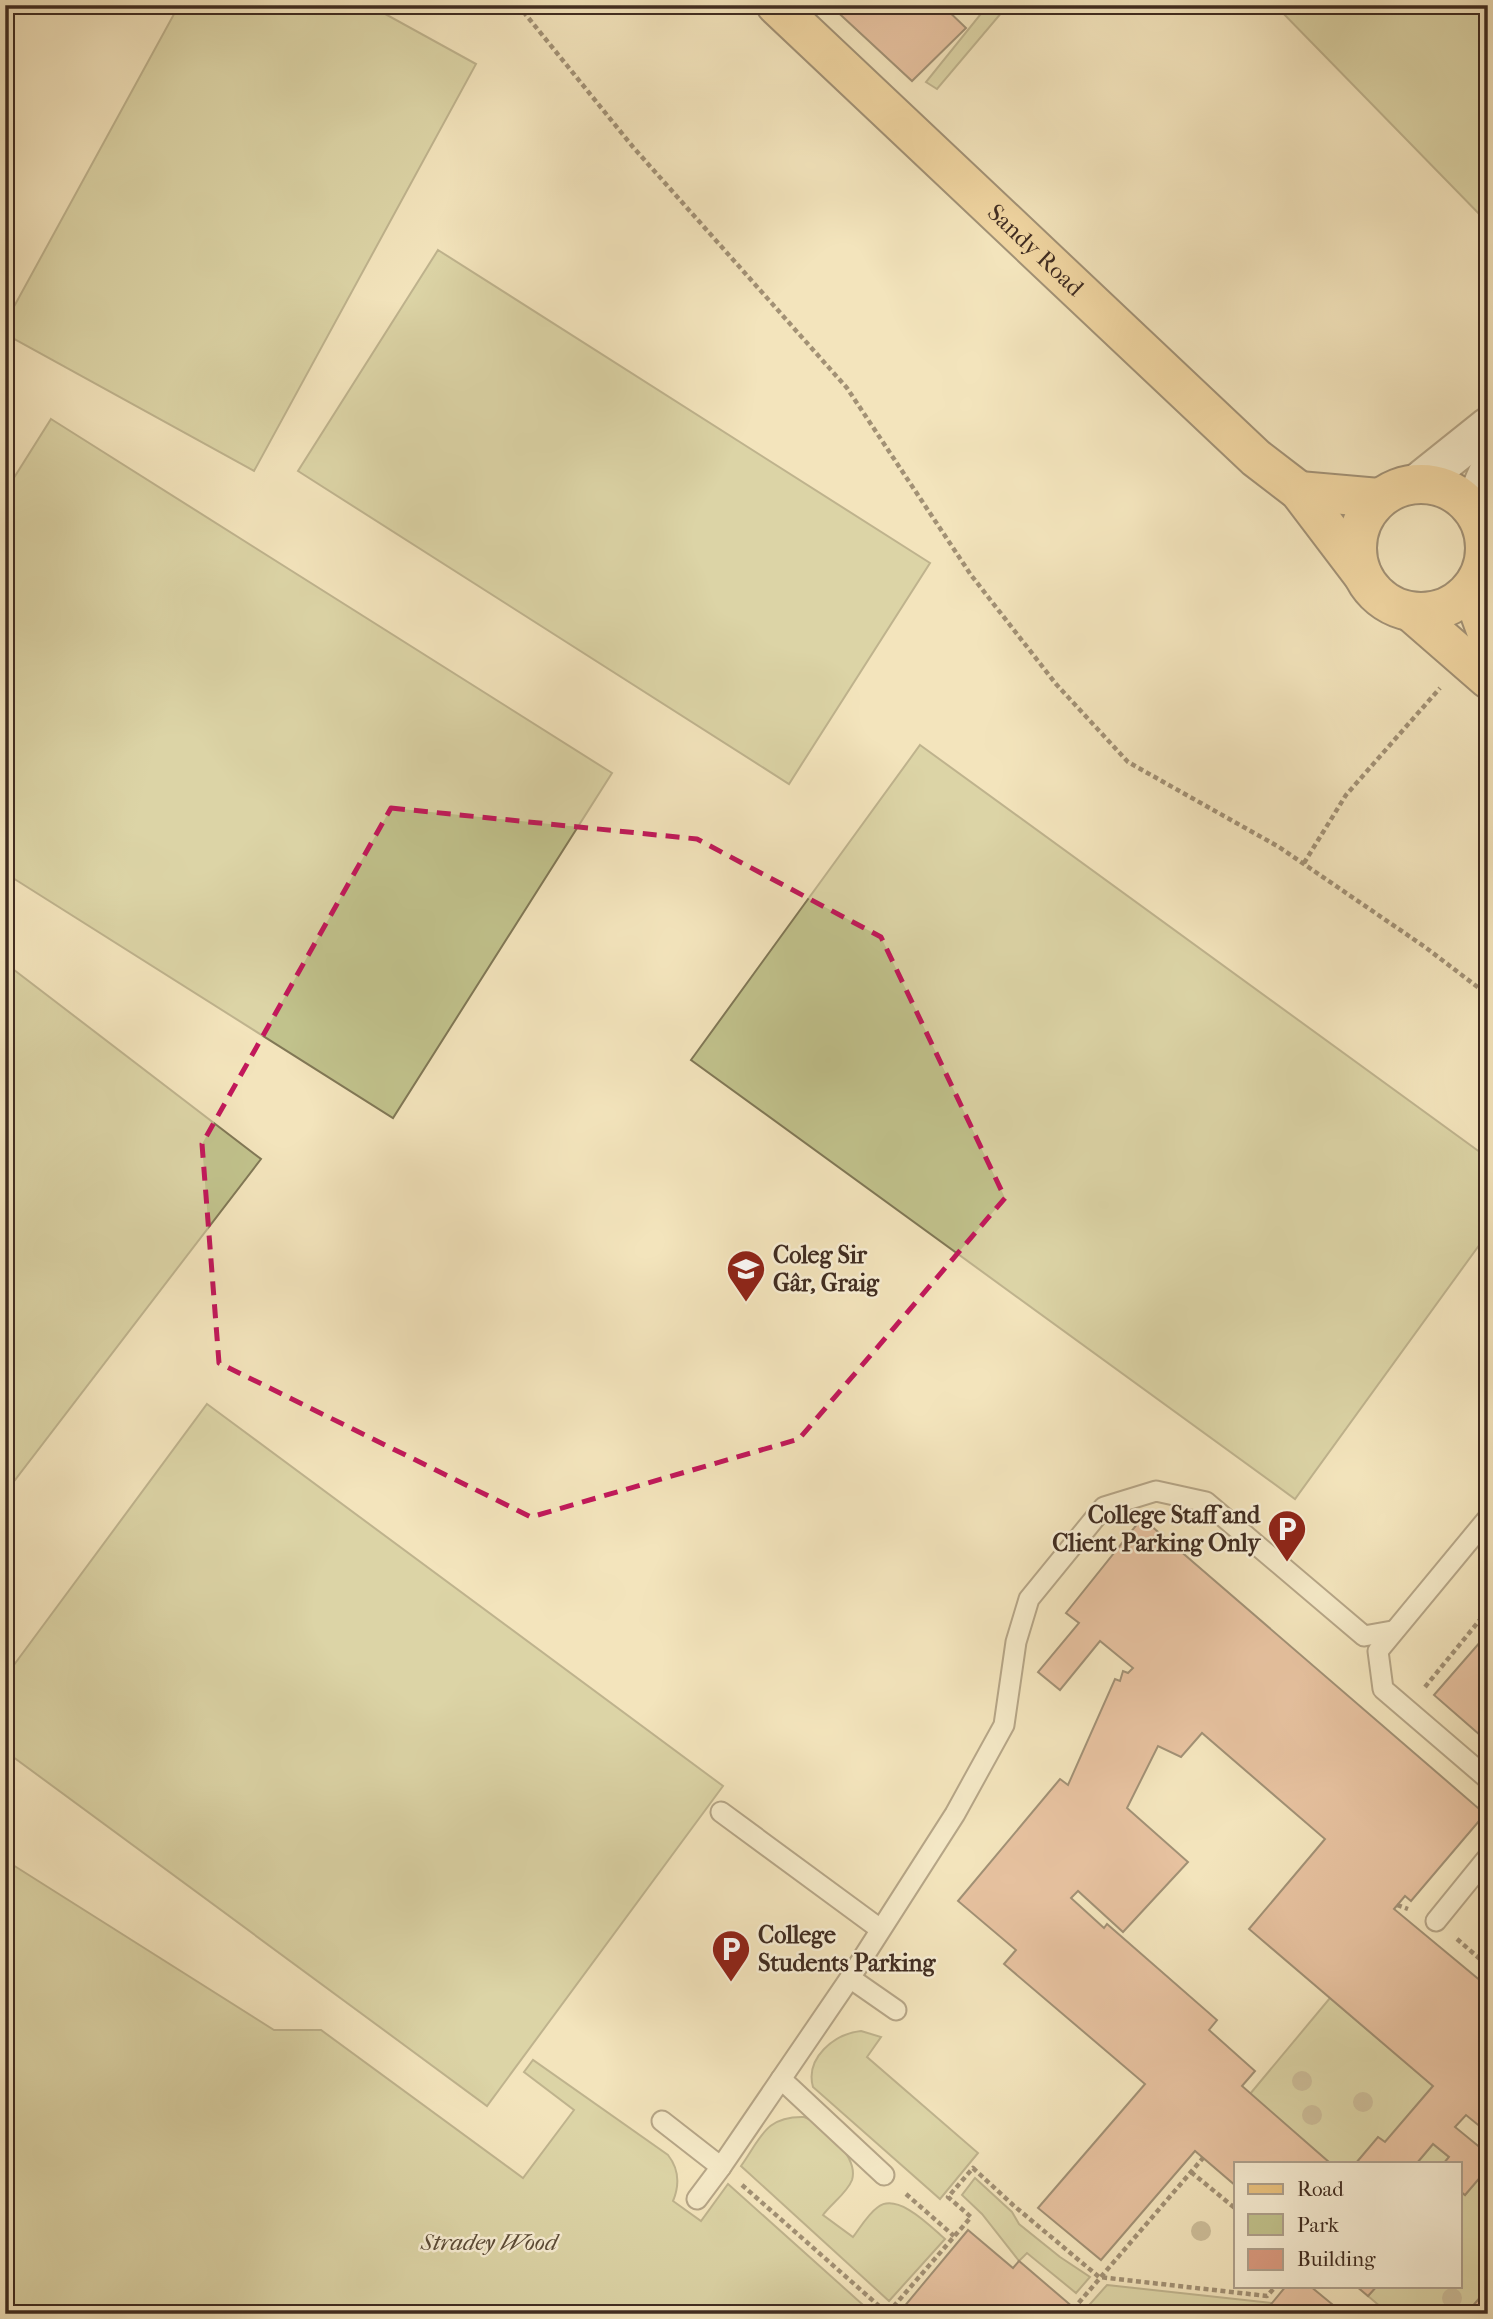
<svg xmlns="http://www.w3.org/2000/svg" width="1493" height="2319" font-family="'IM FELL French Canon',serif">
<rect width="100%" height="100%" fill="#f3e4bc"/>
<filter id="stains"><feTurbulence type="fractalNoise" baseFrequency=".00286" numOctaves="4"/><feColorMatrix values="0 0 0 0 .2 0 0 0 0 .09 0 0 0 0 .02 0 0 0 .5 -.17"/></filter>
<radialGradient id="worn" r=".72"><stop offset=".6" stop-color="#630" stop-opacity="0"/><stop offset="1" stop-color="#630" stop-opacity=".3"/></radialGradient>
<g fill="#c1c28c" stroke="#817856" stroke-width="2">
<polygon points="179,5 369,5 476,64 254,471 5,334 5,323"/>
<polygon points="988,5 1008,5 937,89 926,82"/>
<polygon points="1275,5 1488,5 1488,223"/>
<polygon points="438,250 930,563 789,784 298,471"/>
<polygon points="51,419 612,773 393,1118 5,873 5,492"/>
<polygon points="920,745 1488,1158 1488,1233 1295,1499 691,1060"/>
<polygon points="5,963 261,1159 5,1493"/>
<polygon points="207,1404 723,1786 487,2106 5,1751 5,1677"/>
<path d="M 5,1860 L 274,2030 L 321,2030 L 523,2178 L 574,2110 L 524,2072 L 533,2060 L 668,2155 C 679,2169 680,2184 673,2201 L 701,2221 L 728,2184 L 872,2313 L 5,2314 Z"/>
<polygon points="1330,1998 1433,2086 1385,2142 1378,2137 1356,2163 1330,2163 1250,2094"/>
<path d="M 861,2031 L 881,2037 L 867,2057 L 978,2153 L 940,2199 L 813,2087 C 805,2058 834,2034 861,2031 Z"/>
<path d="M 804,2117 C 823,2124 859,2157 852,2180 C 847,2193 831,2204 823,2215 L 853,2237 C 860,2228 868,2214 878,2207 C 898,2192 931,2227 945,2239 L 889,2301 L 741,2166 C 761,2138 765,2116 804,2117 Z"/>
<polygon points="1433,2144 1449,2157 1444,2163 1417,2163"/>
<polygon points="1482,2175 1488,2179 1488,2288 1466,2314 1389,2314 1368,2296 1377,2286 1460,2286 1460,2191 1465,2195"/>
<polygon points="975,2178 1012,2212 1019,2224 1060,2257 1090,2277 1076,2293 1027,2253 1019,2261 982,2214 962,2195"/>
<polygon points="1107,2285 1272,2303 1263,2314 1103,2314 1090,2304"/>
</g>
<g fill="#da9a7f" stroke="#412d21" stroke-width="2">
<polygon points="830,5 942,5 966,28 912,81"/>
<polygon points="1142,1518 1485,1814 1411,1901 1405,1896 1394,1909 1488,1987 1488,2133 1466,2115 1455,2127 1488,2154 1488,2179 1482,2175 1465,2195 1460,2191 1460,2163 1444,2163 1449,2157 1433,2144 1417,2163 1356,2163 1378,2137 1385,2142 1433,2086 1249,1929 1325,1839 1202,1733 1181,1757 1158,1746 1127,1808 1188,1862 1123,1932 1078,1891 1071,1898 1104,1928 1107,1924 1217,2020 1209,2030 1255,2071 1242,2086 1330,2163 1236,2163 1236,2186 1195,2151 1101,2260 1038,2208 1145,2084 1004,1964 1016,1950 958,1901 1060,1779 1068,1785 1115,1679 1120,1681 1123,1671 1128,1673 1133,1668 1100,1641 1060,1690 1038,1672 1079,1623 1066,1613"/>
<polygon points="1488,1633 1488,1742 1434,1695"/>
<polygon points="968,2230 1013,2268 1019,2261 1081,2314 898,2314"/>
<polygon points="1286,2286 1310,2286 1344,2314 1263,2314"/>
<polygon points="1356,2286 1377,2286 1368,2296"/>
<polygon points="1488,2288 1488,2314 1466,2314"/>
</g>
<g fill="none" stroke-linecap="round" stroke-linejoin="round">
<g stroke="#6e5b48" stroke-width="23">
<g id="service">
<polyline points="1488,1518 1378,1651 1383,1689 1488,1779"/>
<polyline points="721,1812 880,1929"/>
<polyline points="1436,1921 1488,1857"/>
<polyline points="850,1978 896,2010"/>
<polyline points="781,2079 884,2175"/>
<polyline points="662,2121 721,2167"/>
<polyline points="697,2199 721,2167 850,1978 955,1814 1004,1725 1016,1642 1029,1599 1104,1507 1156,1491 1206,1502 1364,1636 1392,1631"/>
</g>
</g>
<g stroke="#6e5b48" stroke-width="42">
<g id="minor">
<polyline points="1418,483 1488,427"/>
<polyline points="1473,508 1488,473"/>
</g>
</g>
<g stroke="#412d21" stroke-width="42">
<g id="primary">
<path id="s1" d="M 776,5 L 1256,458 L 1299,491 L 1362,574"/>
<circle cx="1421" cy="548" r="64"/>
<polyline points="1299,491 1379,498"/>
<polyline points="1471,589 1488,636"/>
<polyline points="1411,612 1488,679"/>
</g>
</g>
<g stroke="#412d21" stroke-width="4.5" stroke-dasharray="5 3.5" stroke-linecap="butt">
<polyline points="518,5 633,147 847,388 971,575 1056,684 1128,762 1279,847 1425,947 1488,995"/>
<polyline points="1304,863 1346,795 1440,688"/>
<polyline points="1425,1687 1488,1610"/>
<polyline points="1397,1905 1408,1909"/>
<polyline points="1457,1939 1488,1966"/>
<polyline points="1191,2172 1236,2209"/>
<polyline points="742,2185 887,2313"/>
<polyline points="906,2194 954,2236"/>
<polyline points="888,2313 971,2217 948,2197 973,2168 1013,2205 1099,2277 1267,2296 1276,2286"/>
<polyline points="1086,2314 1076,2306 1203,2158"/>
</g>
<use href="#service" stroke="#f7edd3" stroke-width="19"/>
<use href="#minor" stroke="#f7edd3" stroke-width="38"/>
<use href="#primary" stroke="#eac27e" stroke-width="38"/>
</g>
<g fill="#9f9072">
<circle cx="1302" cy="2081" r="10"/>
<circle cx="1363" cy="2102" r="10"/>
<circle cx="1312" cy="2115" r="10"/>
<circle cx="1201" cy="2231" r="10"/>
<circle cx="1452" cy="2298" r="10"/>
</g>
<path d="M0 0H1493V2319H0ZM 391,808 L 697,839 L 881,937 L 1005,1198 L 799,1439 L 531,1517 L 219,1363 L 202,1144 Z" fill="#f3e4bc" fill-opacity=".55" fill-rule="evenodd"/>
<path fill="none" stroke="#c2185b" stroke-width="5" stroke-dasharray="14 9" stroke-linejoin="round" d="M 391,808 L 697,839 L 881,937 L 1005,1198 L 799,1439 L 531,1517 L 219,1363 L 202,1144 Z"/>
<defs>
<g id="university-pin" transform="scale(2.0125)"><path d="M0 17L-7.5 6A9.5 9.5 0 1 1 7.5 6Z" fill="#8f2418" stroke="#f7edd3"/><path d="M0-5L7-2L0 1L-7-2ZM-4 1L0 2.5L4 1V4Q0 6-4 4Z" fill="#fff"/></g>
<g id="parking-pin" transform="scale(2.0125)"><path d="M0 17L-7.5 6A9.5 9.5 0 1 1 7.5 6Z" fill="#8f2418" stroke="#f7edd3"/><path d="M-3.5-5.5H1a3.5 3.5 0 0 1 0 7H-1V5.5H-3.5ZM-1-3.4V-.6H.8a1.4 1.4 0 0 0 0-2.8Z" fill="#fff"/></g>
</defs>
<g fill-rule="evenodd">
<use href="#university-pin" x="746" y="1269"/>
<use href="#parking-pin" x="1287" y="1529"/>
<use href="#parking-pin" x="731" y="1949"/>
</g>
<g text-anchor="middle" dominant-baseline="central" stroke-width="5" stroke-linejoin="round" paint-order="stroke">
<g font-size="24" fill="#412d21" stroke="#f7edd3">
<text stroke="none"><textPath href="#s1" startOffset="357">Sandy Road</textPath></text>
</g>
<g font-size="24" font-weight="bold" fill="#412d21" stroke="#f7edd3" text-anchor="start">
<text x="773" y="1255">Coleg Sir<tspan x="773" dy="28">Gâr, Graig</tspan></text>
<text x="1260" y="1515" text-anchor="end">College Staff and<tspan x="1260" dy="28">Client Parking Only</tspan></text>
<text x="758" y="1935">College<tspan x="758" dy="28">Students Parking</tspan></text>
</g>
<g font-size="24" font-style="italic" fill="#5b4b36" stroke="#f7edd3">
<text x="489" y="2242">Stradey Wood</text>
</g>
</g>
<rect width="1493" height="2319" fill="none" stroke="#f3e4bc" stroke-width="28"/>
<rect x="7" y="7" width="1479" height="2305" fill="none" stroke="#412d21" stroke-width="3.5"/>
<rect x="14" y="14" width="1465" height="2291" fill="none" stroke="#412d21" stroke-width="2"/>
<rect x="1234" y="2162" width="228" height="126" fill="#f7edd3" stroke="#aea08c" stroke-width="2"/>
<rect x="1248" y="2184" width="35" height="10" fill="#eac27e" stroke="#aea08c" stroke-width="2"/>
<text x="1297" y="2196" font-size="21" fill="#412d21">Road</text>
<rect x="1248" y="2214" width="35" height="21" fill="#c1c28c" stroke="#aea08c" stroke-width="2"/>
<text x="1297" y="2232" font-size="21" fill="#412d21">Park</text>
<rect x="1248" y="2249" width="35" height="21" fill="#da9a7f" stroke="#aea08c" stroke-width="2"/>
<text x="1297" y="2266" font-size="21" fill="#412d21">Building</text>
<rect width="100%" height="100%" filter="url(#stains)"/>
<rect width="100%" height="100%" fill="url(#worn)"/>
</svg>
